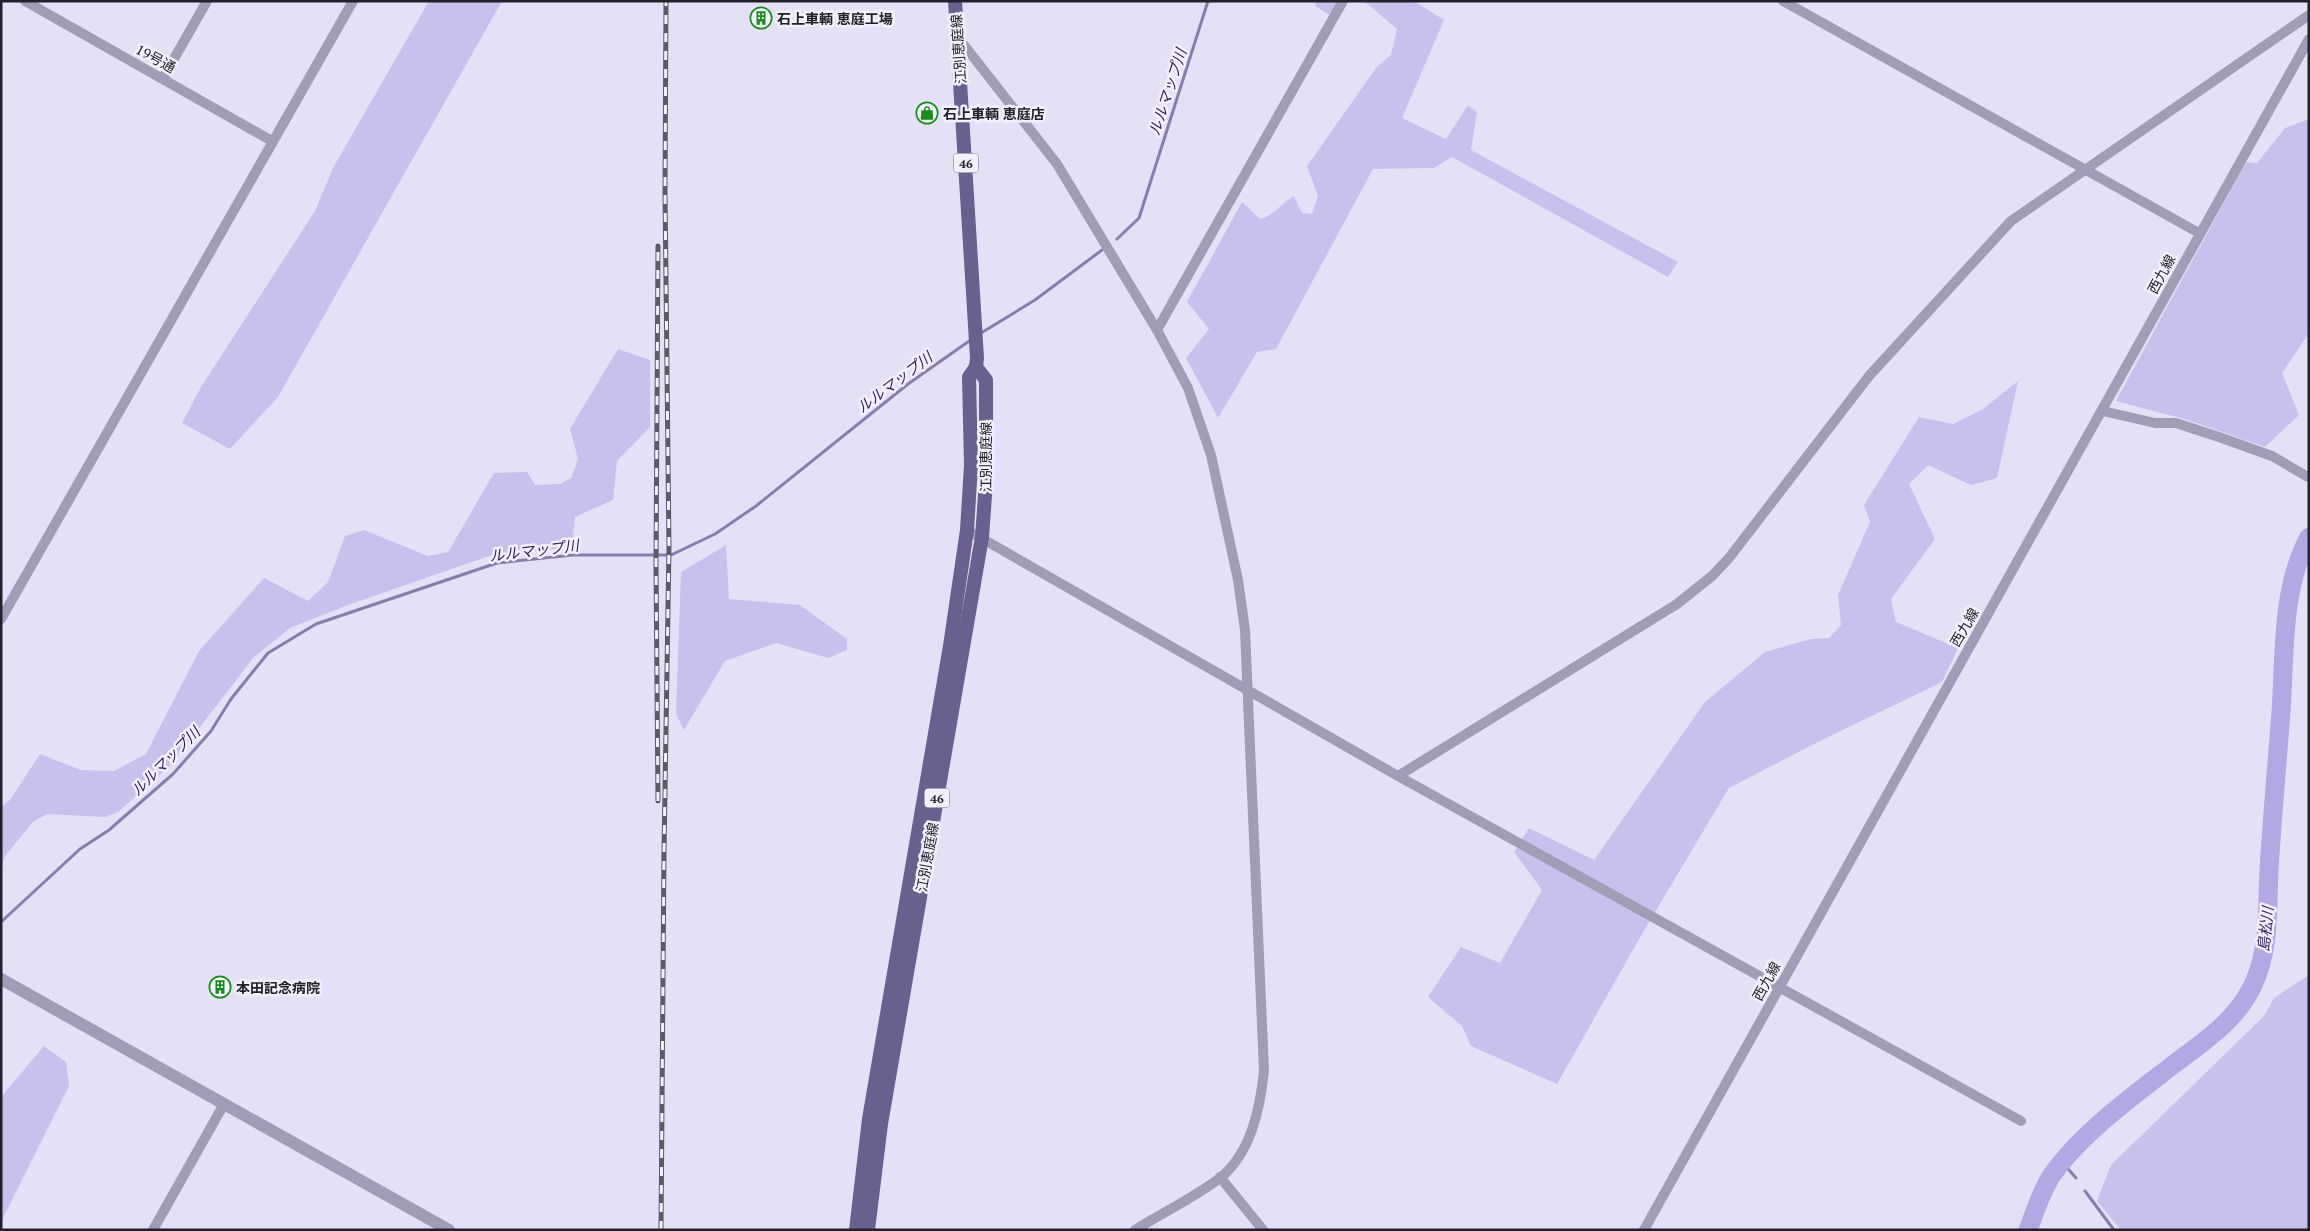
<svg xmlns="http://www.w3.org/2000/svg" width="2310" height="1231" font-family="'PT Serif','Noto Sans JP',serif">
<rect width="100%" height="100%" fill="#e4e1f6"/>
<g fill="#c8c1ed">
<polygon points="429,1 502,1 278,397 230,449 182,423 201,387 315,211 334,166"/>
<polygon points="1316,1 1338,1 1330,15 1315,6"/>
<path d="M 1364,1 L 1414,1 L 1444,20 L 1402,118 L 1446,139 L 1468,105 L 1477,112 L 1471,150 L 1678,262 L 1668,277 L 1452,157 L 1434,168 L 1373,169 L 1276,349 L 1257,352 L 1218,418 L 1186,358 L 1209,329 L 1187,302 L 1242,202 L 1260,219 C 1274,216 1281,203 1294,196 L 1302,213 L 1312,214 L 1318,196 L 1307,166 L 1376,68 L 1391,55 L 1397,29 Z"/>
<polygon points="2309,119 2309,333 2282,373 2299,415 2265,447 2188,420 2116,401 2246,162 2257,163 2285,128"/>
<polygon points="618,349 650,360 650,427 617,461 613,500 575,517 572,547 489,556 348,605 290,628 253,658 171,765 118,812 105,817 47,814 33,822 5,856 1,868 1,807 10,800 40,754 81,770 114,771 146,754 199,651 264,578 308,601 328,582 345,536 364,530 428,556 448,552 494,473 527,472 535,485 560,484 571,478 578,459 570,429"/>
<polygon points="2018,381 1997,478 1971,485 1928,465 1909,484 1935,539 1891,599 1896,622 1958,648 1942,682 1818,742 1729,788 1642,934 1557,1084 1471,1046 1462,1026 1428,997 1461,947 1500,963 1542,890 1514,852 1529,828 1594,860 1705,702 1765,652 1811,639 1829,638 1841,625 1838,595 1870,522 1864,505 1919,417 1953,424 1983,409"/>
<polygon points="726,545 729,599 800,605 847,639 847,650 828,658 776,643 725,661 684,730 676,714 681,572"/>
<polygon points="2309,975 2309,1230 2121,1230 2097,1201 2111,1165 2264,1016 2274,998"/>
<polygon points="44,1046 66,1062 69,1086 1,1222 1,1097"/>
</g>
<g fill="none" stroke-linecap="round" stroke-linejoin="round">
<g stroke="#887eac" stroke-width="3">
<polyline points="1117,239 1139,218 1208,1"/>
<polyline points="981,333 1035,300 1102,250"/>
<polyline points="1,922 80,849 109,830 173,774 211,731 231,699 268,653 316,624 497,563 573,555 671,555 715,534 756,506 908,384 972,339"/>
<polyline points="2062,1162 2076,1178"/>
<polyline points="2085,1191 2114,1230"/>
</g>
<path stroke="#b3a7e4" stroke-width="19" d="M 2028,1230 C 2035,1212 2041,1191 2052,1175 C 2080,1135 2130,1098 2169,1068 C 2201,1043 2236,1022 2253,985 C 2270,949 2267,909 2269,871 C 2272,818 2277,765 2281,712 C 2285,654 2281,589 2309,537"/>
<g stroke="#a19db7" stroke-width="10">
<polyline points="25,1 272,141"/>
<polyline points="1783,1 2199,233"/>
<path d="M 957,36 L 1057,164 L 1157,330 L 1188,388 L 1211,455 L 1238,580 L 1245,630 L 1264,1071 C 1260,1109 1251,1153 1220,1178 C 1195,1197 1162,1213 1135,1230"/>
<polyline points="163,78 207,1"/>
<polyline points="1157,330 1343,1"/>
<polyline points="2103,411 2155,423 2176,423 2219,437 2272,456 2308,477"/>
<polyline points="967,530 1398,776 2021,1121"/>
<polyline points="1,619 353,1"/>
<polyline points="1398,776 1677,604 1712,576 1729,558 1869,376 2011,221 2309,15"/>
<polyline points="1220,1177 1263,1230"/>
<polyline points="153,1230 224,1104"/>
<polyline points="1644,1230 2309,39"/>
</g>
<polyline stroke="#a19db7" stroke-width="12" points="1,979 449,1230"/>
<g stroke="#6a6090" stroke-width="14">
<polyline points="856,1230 869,1119 950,646 967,530 971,465 969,377 976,367 977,358 955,1"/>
<polyline points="868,1230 881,1124 982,537 986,482 986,380 976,367"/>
</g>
<g stroke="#5d5a66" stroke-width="5">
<g id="rail">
<polyline points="658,801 656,565 658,246"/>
<polyline points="661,1230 664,852 669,547 665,192 666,1"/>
</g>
</g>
<use href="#rail" stroke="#f1f0fc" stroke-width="3" stroke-dasharray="9" stroke-linecap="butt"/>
</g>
<defs>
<g id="building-ring" transform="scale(1.125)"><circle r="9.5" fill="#f1f0fc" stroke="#188e18" stroke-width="1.5"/><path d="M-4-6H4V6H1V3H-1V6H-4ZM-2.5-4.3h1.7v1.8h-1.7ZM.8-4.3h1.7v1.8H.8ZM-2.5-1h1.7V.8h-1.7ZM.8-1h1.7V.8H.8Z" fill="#188e18"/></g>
<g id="shop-ring" transform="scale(1.125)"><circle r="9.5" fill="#f1f0fc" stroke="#188e18" stroke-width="1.5"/><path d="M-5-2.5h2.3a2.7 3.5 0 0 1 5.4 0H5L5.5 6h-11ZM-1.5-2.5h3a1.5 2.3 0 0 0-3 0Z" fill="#188e18"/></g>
</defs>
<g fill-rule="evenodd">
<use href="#building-ring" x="761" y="18"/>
<use href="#shop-ring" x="927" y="113"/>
<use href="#building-ring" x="220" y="987"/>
</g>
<g text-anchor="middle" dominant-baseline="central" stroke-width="5" stroke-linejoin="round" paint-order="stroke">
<g fill="#f1f0fc" stroke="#605e68" stroke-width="1">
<rect x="953.5" y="153.5" width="25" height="19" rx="4"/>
<rect x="924.5" y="788.5" width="25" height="19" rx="4"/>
</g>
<g font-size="12" font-weight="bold" fill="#222028">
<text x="966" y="163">46</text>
<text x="937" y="798">46</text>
</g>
<g font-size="14" font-weight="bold" fill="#222028" stroke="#f1f0fc" text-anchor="start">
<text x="777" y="18">石上車輌 恵庭工場</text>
<text x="943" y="113">石上車輌 恵庭店</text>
<text x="236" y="987">本田記念病院</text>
</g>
<g font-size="14" fill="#222028" stroke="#f1f0fc">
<text transform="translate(958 49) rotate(-94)">江別恵庭線</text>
<text transform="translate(156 58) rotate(29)">19号通</text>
<text transform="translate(2161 274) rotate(-62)">西九線</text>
<text transform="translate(985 457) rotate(-90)">江別恵庭線</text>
<text transform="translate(1964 627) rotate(-60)">西九線</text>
<text transform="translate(927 857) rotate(-80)">江別恵庭線</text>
<text transform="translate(1766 981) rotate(-61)">西九線</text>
</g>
<g font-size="15" font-style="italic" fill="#311a61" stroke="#f1f0fc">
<text transform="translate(1167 92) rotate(-72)">ルルマップ川</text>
<text transform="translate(894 382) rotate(-37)">ルルマップ川</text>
<text transform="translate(534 550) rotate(-7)">ルルマップ川</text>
<text transform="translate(165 761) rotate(-45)">ルルマップ川</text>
<text transform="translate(2265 929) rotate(-84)">島松川</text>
</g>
</g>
<rect width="2310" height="1231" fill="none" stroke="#222028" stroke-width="5"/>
</svg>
